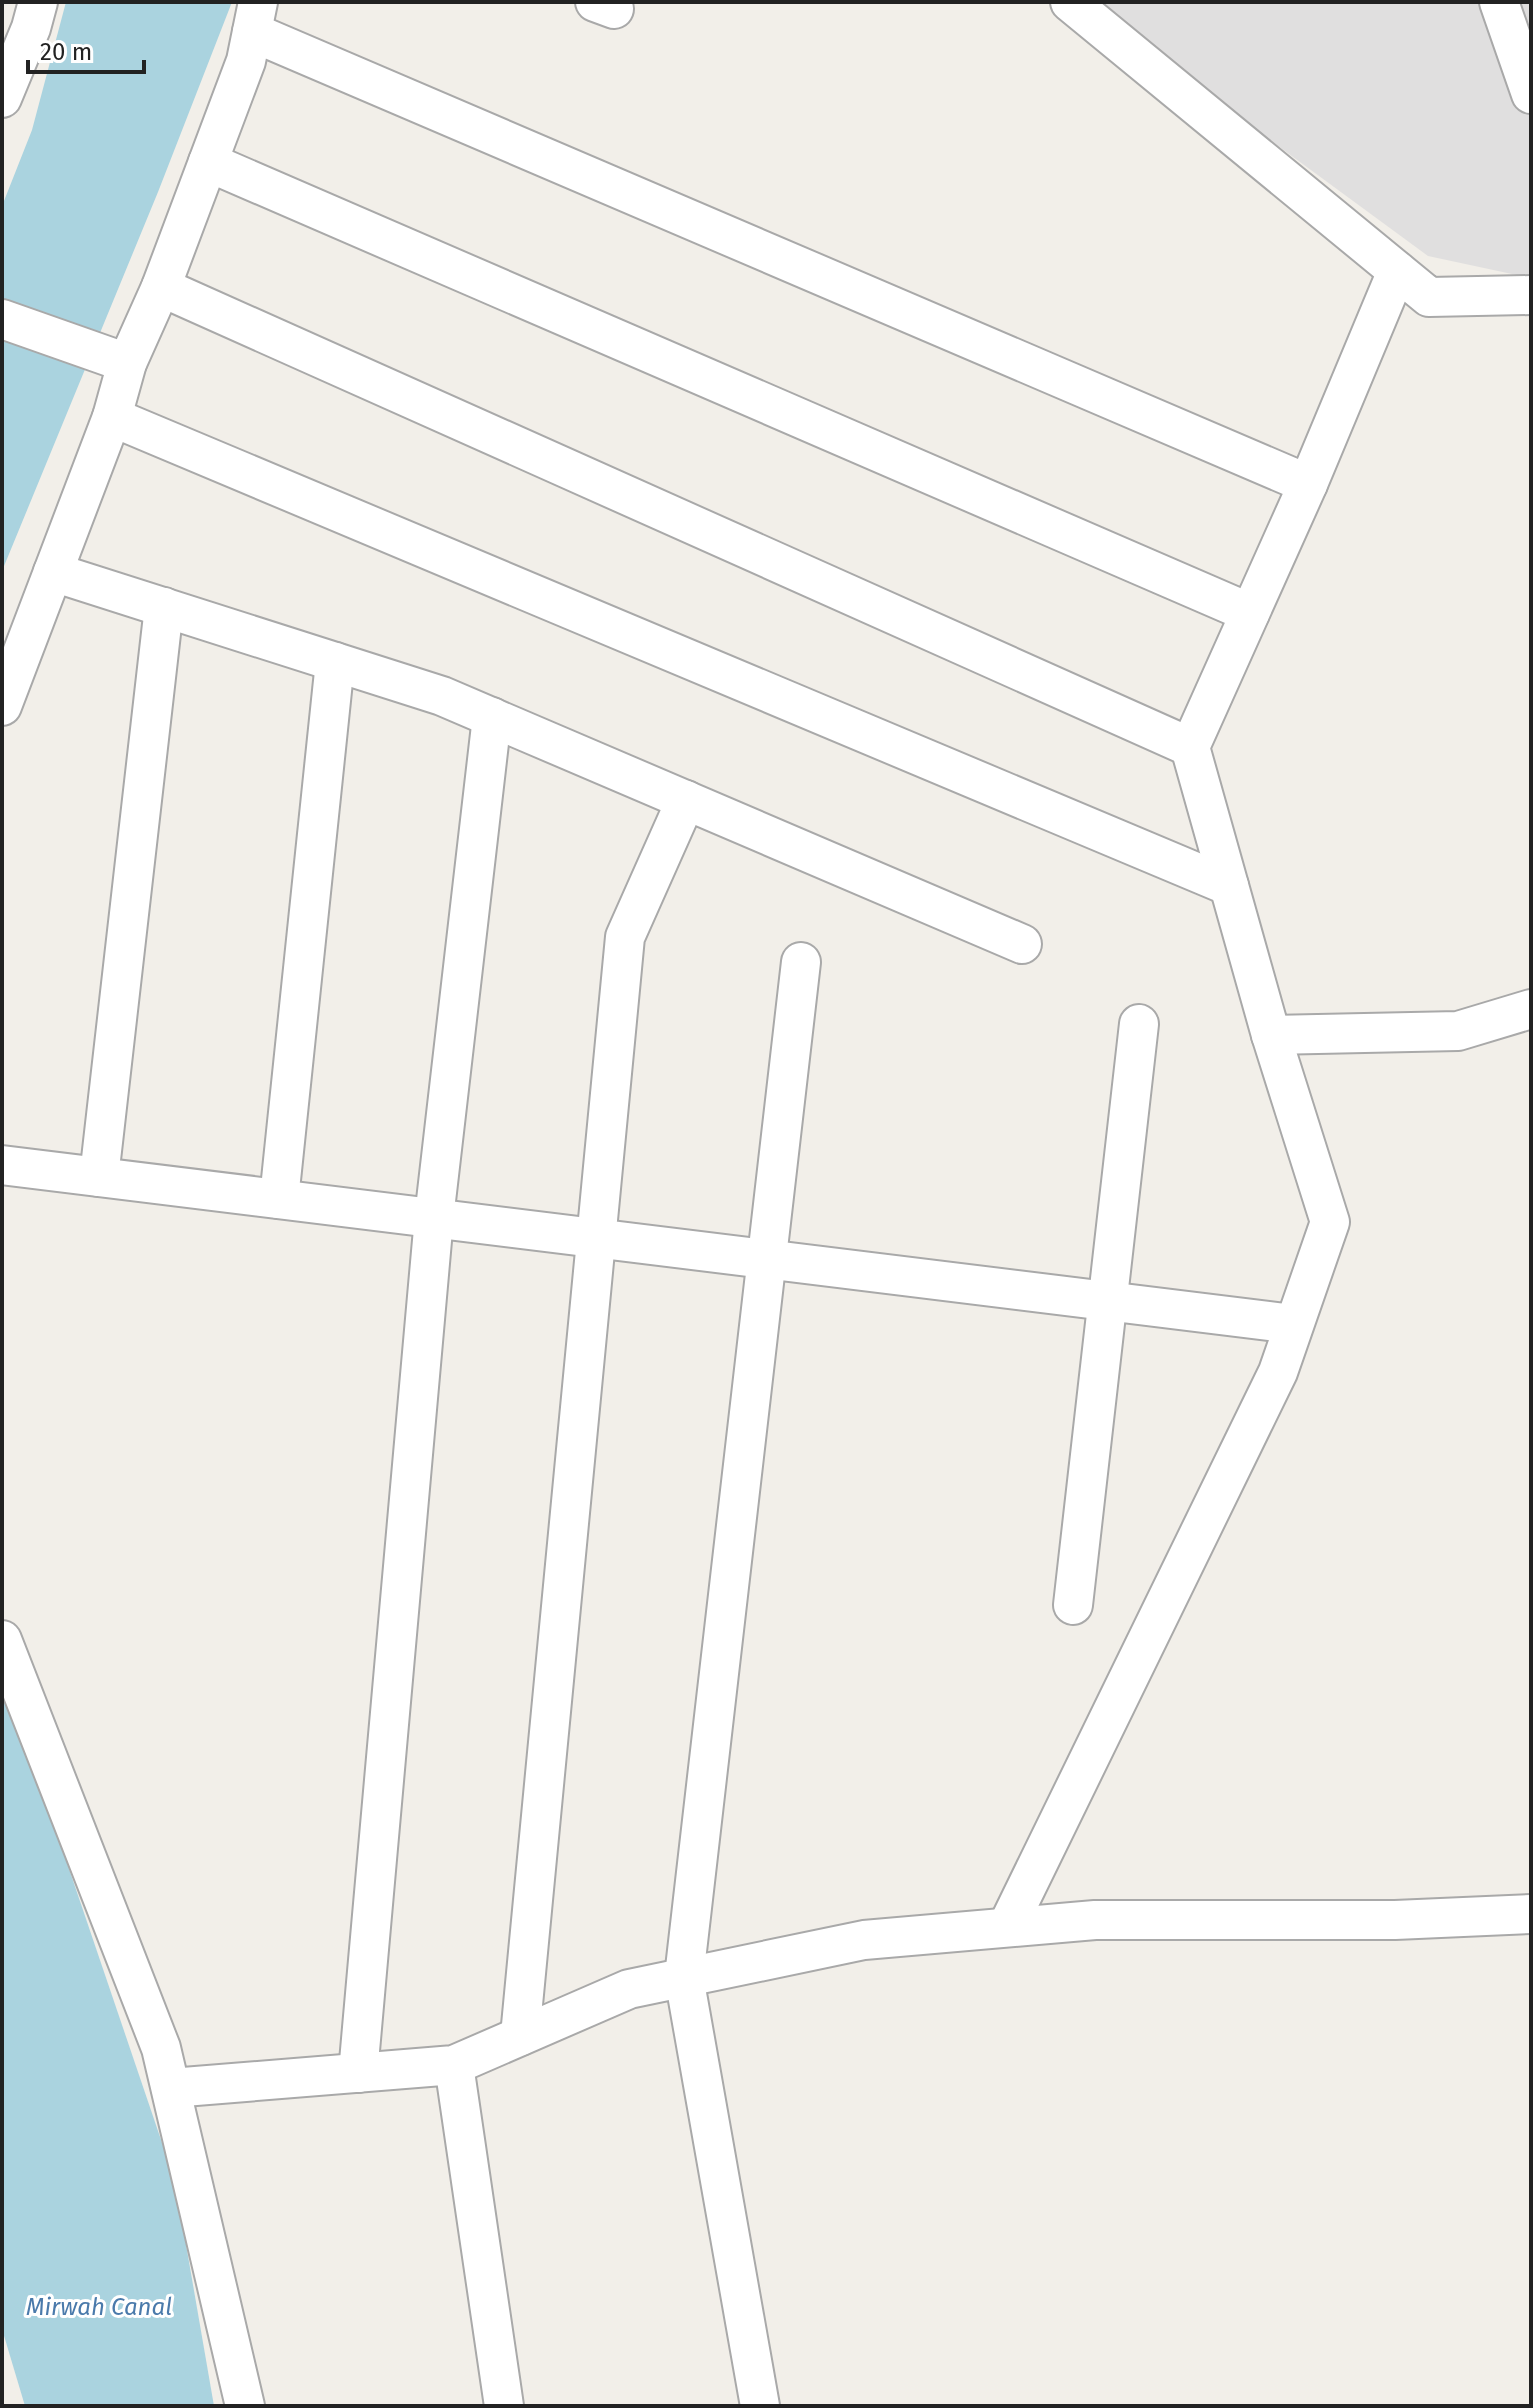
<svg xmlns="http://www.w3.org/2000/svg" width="1533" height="2408" font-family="'Fira Sans',sans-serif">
<rect width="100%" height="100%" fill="#f2efe9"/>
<polygon fill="#e0dfdf" points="1082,2 1531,2 1531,278 1428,256"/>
<g fill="#aad3df">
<polygon points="66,2 232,2 158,192 2,571 2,206 32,130"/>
<polygon points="2,1678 11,1698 175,2181 214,2406 25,2406 2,2329"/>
</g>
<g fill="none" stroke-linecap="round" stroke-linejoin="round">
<g stroke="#a9a9a9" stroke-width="42">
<g id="street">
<polyline points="595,2 614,9"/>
<polyline points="1070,2 1429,297 1531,295"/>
<polyline points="1499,2 1531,94"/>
<polyline points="252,32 1308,484 1397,271"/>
<polyline points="2,98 31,28 38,2"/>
<polyline points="208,162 1250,613"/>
<polyline points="161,287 1190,747"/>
<polyline points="2,319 127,363"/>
<polyline points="112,417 1229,886"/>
<polyline points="1308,484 1190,747 1271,1035 1458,1031 1531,1009"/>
<polyline points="53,572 442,696 1022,944"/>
<polyline points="2,706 112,417 127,363 161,287 246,61 258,2"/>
<polyline points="2,1165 1293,1324"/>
<polyline points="99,1177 164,607"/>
<polyline points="279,1199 335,662"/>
<polyline points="1073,1605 1139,1024"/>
<polyline points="2,1640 161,2048 245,2406"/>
<polyline points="1007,1927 1278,1372 1330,1222 1271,1035"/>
<polyline points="520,2036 625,937 686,800"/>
<polyline points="454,2065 504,2406"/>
<polyline points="358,2073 434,1218 492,717"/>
<polyline points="171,2088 454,2065 629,1989 864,1940 1095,1920 1395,1920 1531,1914"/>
<polyline points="760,2406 684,1977 801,962"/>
</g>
</g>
<use href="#street" stroke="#fff" stroke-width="38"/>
</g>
<g text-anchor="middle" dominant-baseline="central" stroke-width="6" stroke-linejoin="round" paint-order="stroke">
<g font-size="24" font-style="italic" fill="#4a7aab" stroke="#fff">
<text x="99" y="2307">Mirwah Canal</text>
</g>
</g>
<rect width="1533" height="2408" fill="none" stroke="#222222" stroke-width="8"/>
<path d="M28 60v12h116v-12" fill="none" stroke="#222222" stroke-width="4"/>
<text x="40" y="60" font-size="24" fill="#222222" stroke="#ffffff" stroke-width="6" paint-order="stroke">20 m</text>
</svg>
